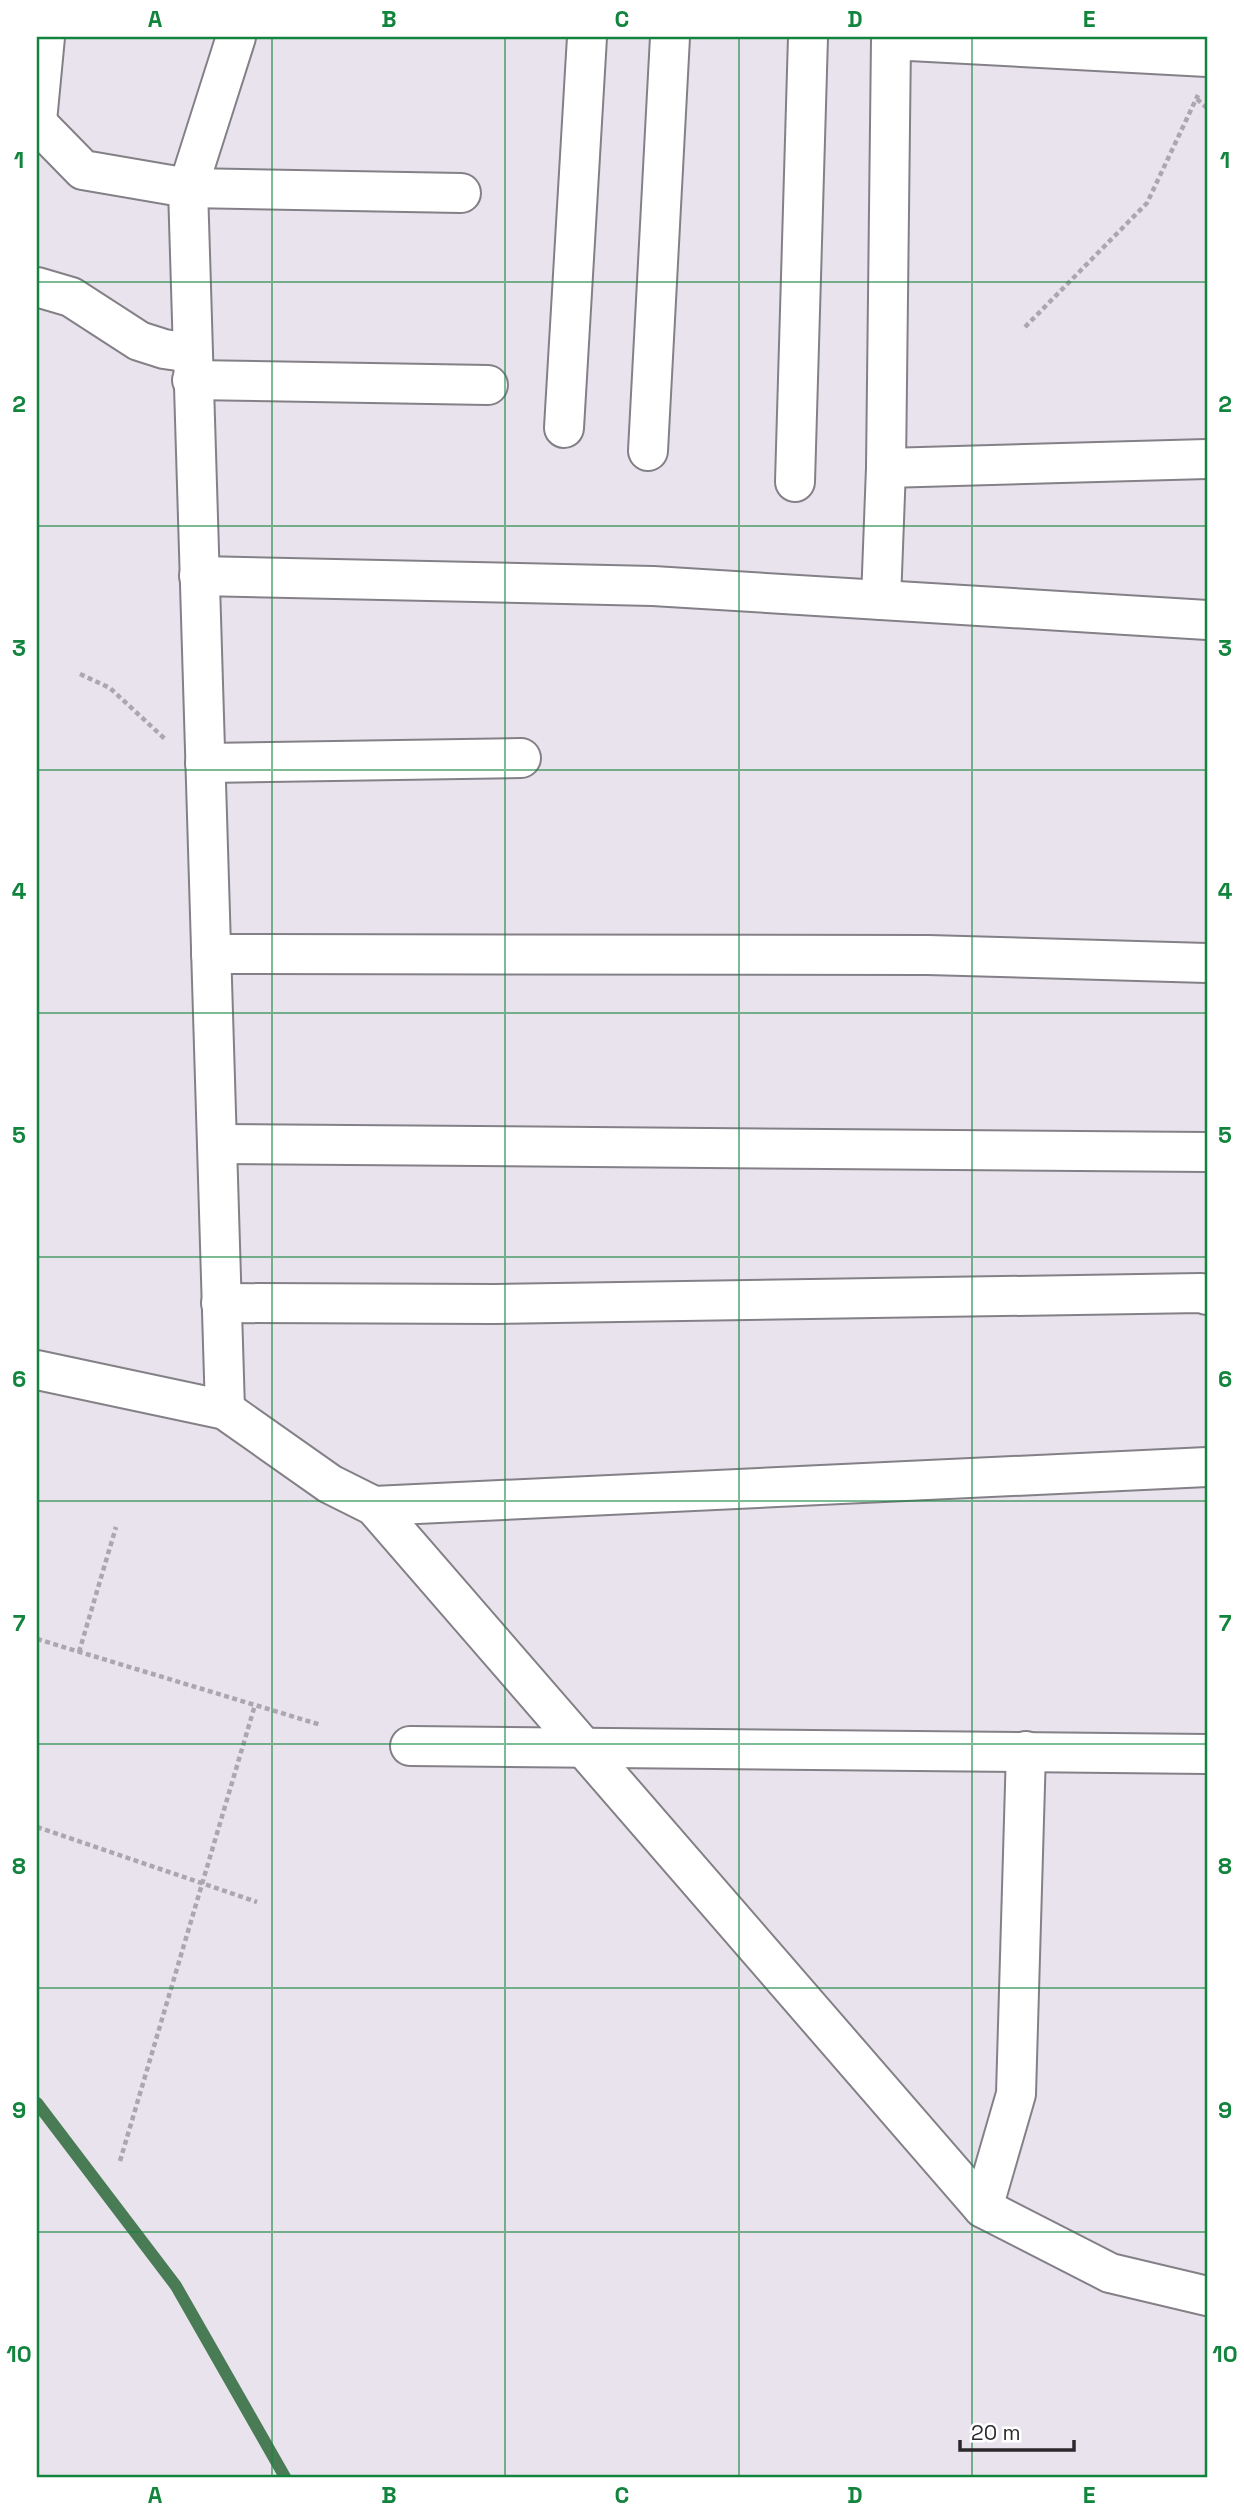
<svg xmlns="http://www.w3.org/2000/svg" width="1244" height="2514" font-family="'Space Grotesk',sans-serif">
<rect width="100%" height="100%" fill="#e8e3ec"/>
<g fill="none" stroke-linecap="round" stroke-linejoin="round">
<polyline stroke="#497b55" stroke-width="12" points="37,2103 176,2286 285,2477"/>
<g stroke="#848087" stroke-width="42">
<g id="street">
<polyline points="37,121 45,37"/>
<polyline points="37,123 83,170 188,188 461,193"/>
<polyline points="37,287 71,297 139,341 164,349 192,353"/>
<polyline points="192,380 488,385"/>
<polyline points="564,428 587,37"/>
<polyline points="648,451 670,37"/>
<polyline points="886,468 1207,459"/>
<polyline points="795,482 808,37"/>
<polyline points="199,576 653,586 1207,620"/>
<polyline points="881,600 886,468 891,40 1207,57"/>
<polyline points="205,763 521,758"/>
<polyline points="211,954 928,955 1207,963"/>
<polyline points="217,1144 1207,1152"/>
<polyline points="221,1303 495,1304 1201,1293 1207,1295"/>
<polyline points="37,1370 225,1410 330,1484 374,1506 983,2208 1110,2273 1207,2296"/>
<polyline points="225,1410 188,188 236,37"/>
<polyline points="374,1506 1207,1467"/>
<polyline points="410,1746 1207,1754"/>
<polyline points="983,2208 1016,2094 1026,1751"/>
</g>
</g>
<g stroke="#aca7af" stroke-width="4.5" stroke-dasharray="5 3.5" stroke-linecap="butt">
<polyline points="1197,99 1207,108"/>
<polyline points="1025,327 1147,203 1198,95"/>
<polyline points="80,674 110,688 165,739"/>
<polyline points="37,1639 321,1725"/>
<polyline points="79,1652 116,1527"/>
<polyline points="37,1827 257,1902"/>
<polyline points="120,2161 255,1705"/>
</g>
<use href="#street" stroke="#fff" stroke-width="38"/>
</g>
<path fill="none" stroke="#12843d" stroke-width="2" stroke-opacity="0.55" d="M 272,37 L 272,2477M 505,37 L 505,2477M 739,37 L 739,2477M 972,37 L 972,2477M 37,282 L 1207,282M 37,526 L 1207,526M 37,770 L 1207,770M 37,1013 L 1207,1013M 37,1257 L 1207,1257M 37,1501 L 1207,1501M 37,1744 L 1207,1744M 37,1988 L 1207,1988M 37,2232 L 1207,2232"/>
<rect width="1244" height="2514" fill="none" stroke="#ffffff" stroke-width="77"/>
<path d="M960 2440v10h114v-10" fill="none" stroke="#2b292c" stroke-width="3.5"/>
<text x="971" y="2440" font-size="21" fill="#2b292c" stroke="#ffffff" stroke-width="5" paint-order="stroke">20 m</text>
<rect x="38" y="38" width="1168" height="2438" fill="none" stroke="#12843d" stroke-width="2.5"/>
<g font-size="23" text-anchor="middle" font-weight="bold" fill="#12843d">
<text x="155" y="27">A</text>
<text x="389" y="27">B</text>
<text x="622" y="27">C</text>
<text x="855" y="27">D</text>
<text x="1089" y="27">E</text>
<text x="19" y="168">1</text>
<text x="1225" y="168">1</text>
<text x="19" y="412">2</text>
<text x="1225" y="412">2</text>
<text x="19" y="656">3</text>
<text x="1225" y="656">3</text>
<text x="19" y="899">4</text>
<text x="1225" y="899">4</text>
<text x="19" y="1143">5</text>
<text x="1225" y="1143">5</text>
<text x="19" y="1387">6</text>
<text x="1225" y="1387">6</text>
<text x="19" y="1631">7</text>
<text x="1225" y="1631">7</text>
<text x="19" y="1874">8</text>
<text x="1225" y="1874">8</text>
<text x="19" y="2118">9</text>
<text x="1225" y="2118">9</text>
<text x="19" y="2362">10</text>
<text x="1225" y="2362">10</text>
<text x="155" y="2503">A</text>
<text x="389" y="2503">B</text>
<text x="622" y="2503">C</text>
<text x="855" y="2503">D</text>
<text x="1089" y="2503">E</text>
</g>
</svg>
